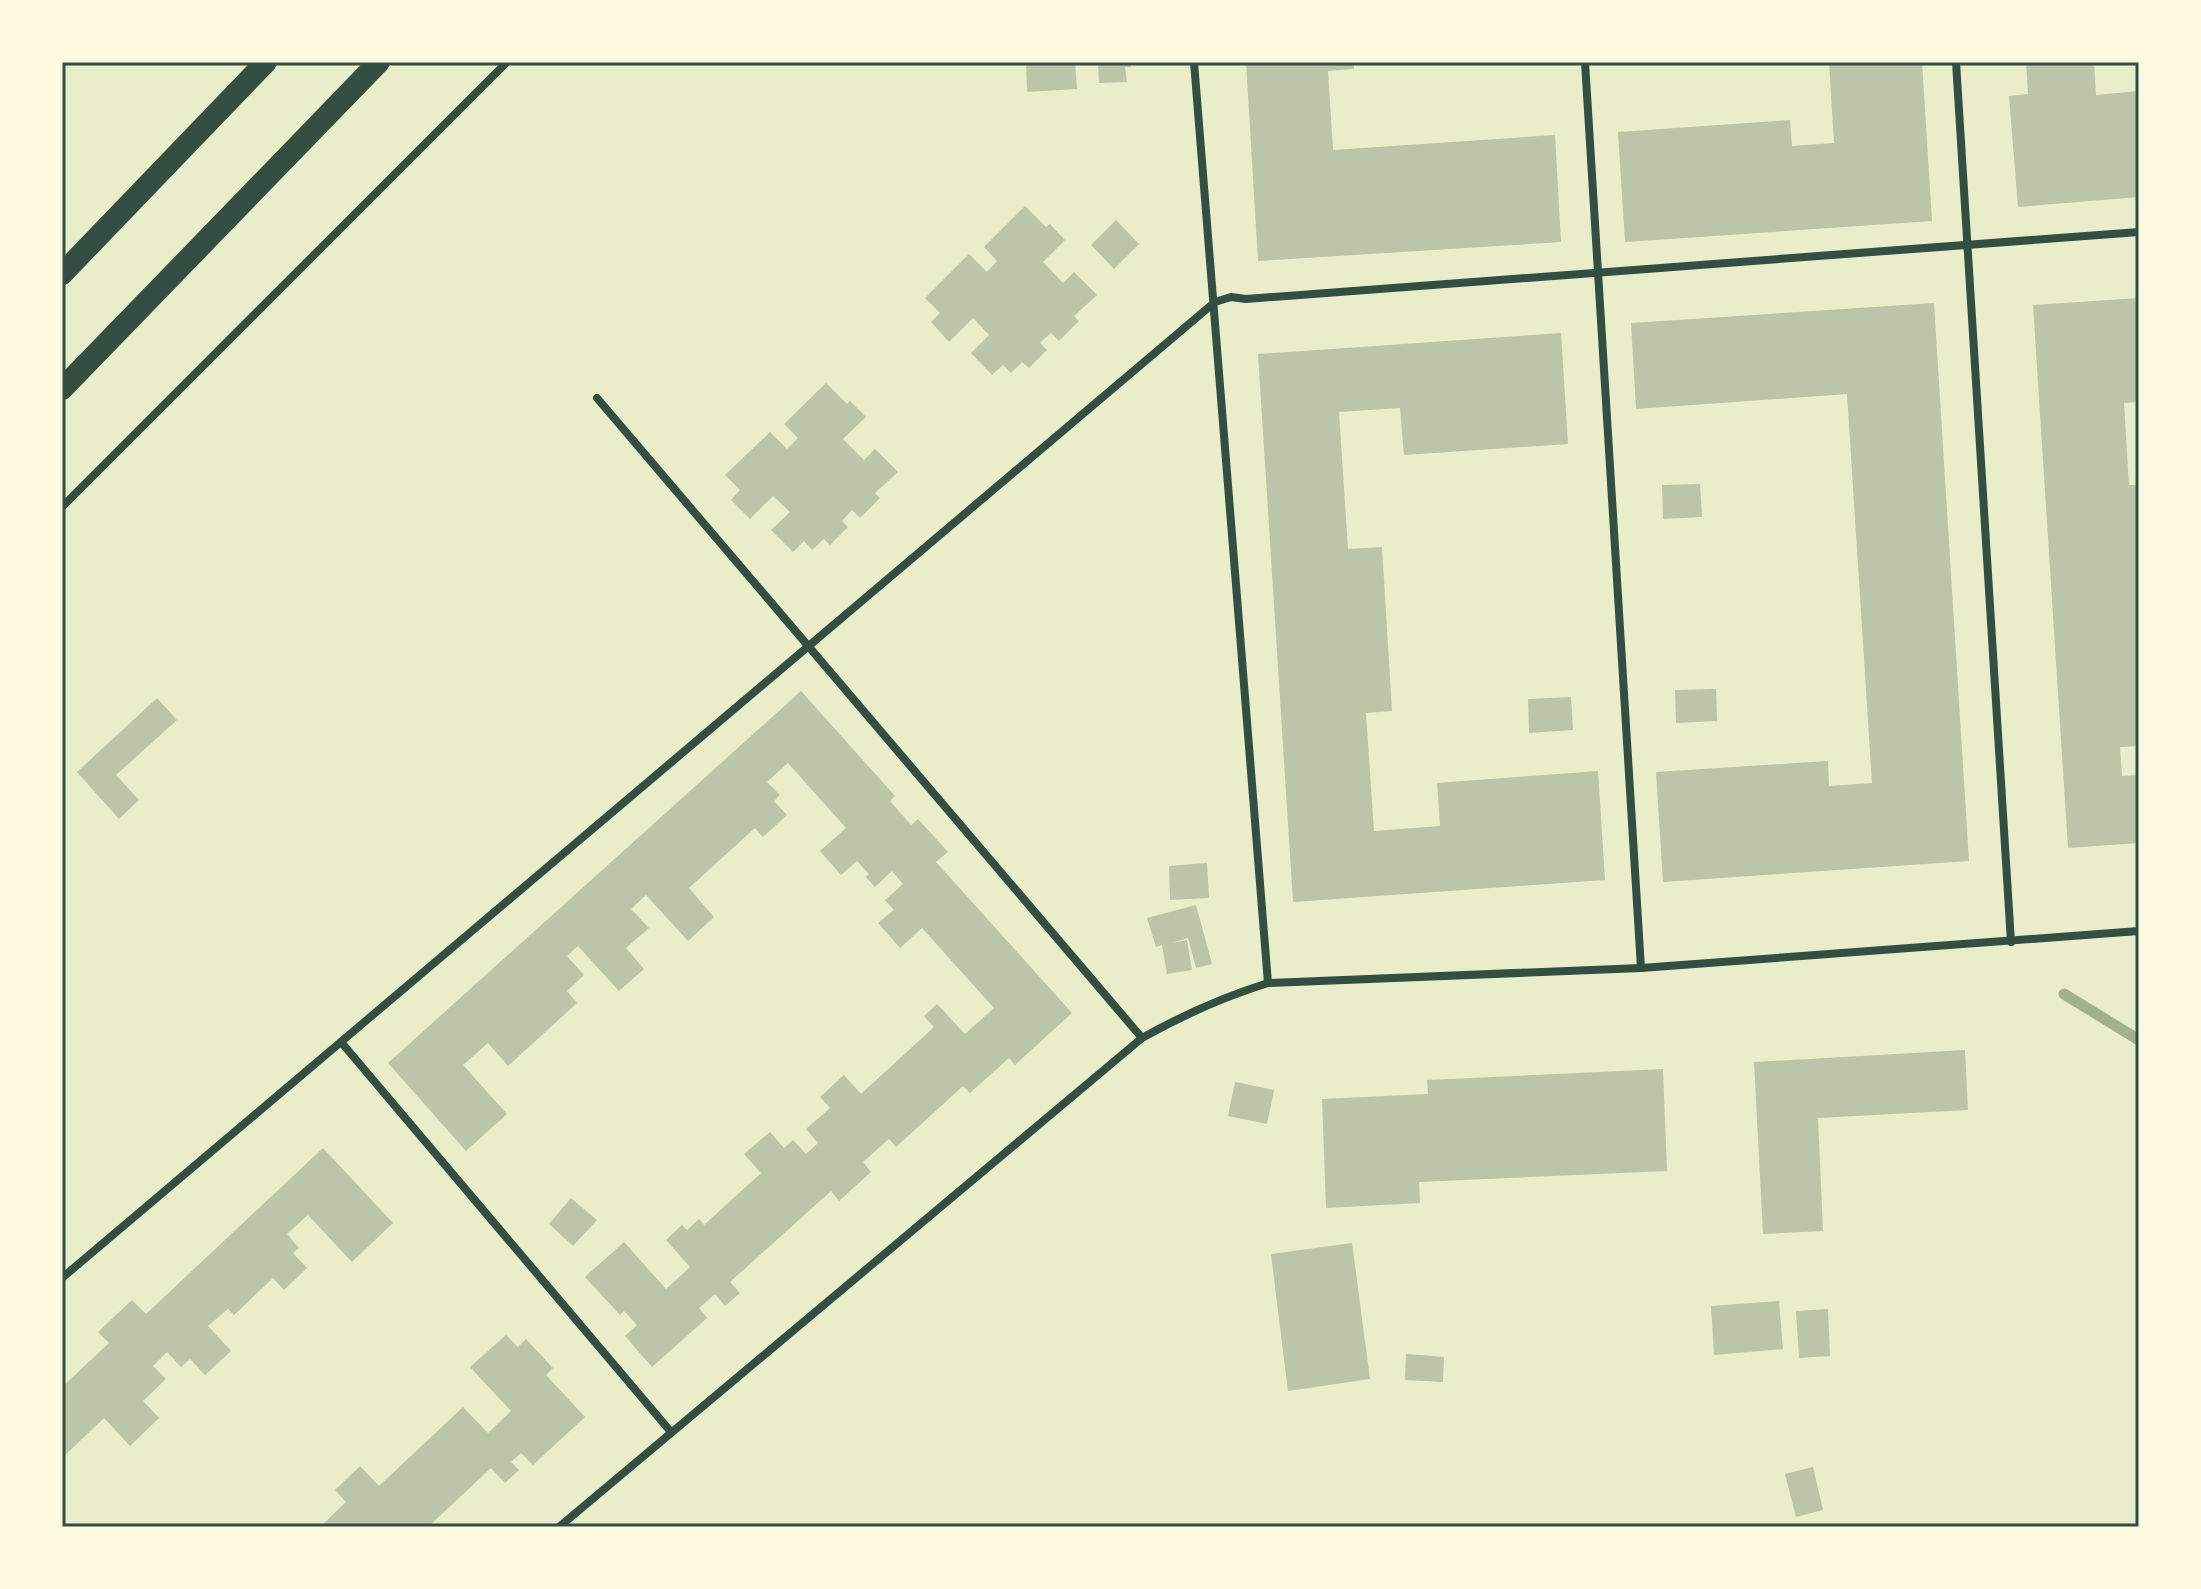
<svg xmlns="http://www.w3.org/2000/svg" width="2201" height="1589" font-family="'Exo 2',sans-serif">
<rect width="100%" height="100%" fill="#e9edc9"/>
<g fill="none" stroke-linecap="round" stroke-linejoin="round">
<polyline stroke="#a3b18a" stroke-width="11" points="2064,994 2139,1040"/>
</g>
<g fill="#bcc5a7">
<polygon points="1026,62 1075,62 1077,89 1027,92"/>
<polygon points="1098,62 1130,62 1131,67 1125,67 1127,82 1099,83"/>
<polygon points="1246,62 1354,62 1354,69 1328,71 1333,150 1555,135 1561,242 1258,261"/>
<polygon points="1829,62 1922,62 1932,221 1625,242 1618,132 1790,120 1792,146 1834,143"/>
<polygon points="2026,62 2094,62 2096,95 2139,91 2139,197 2018,207 2009,96 2028,94"/>
<polygon points="1025,206 1046,227 1050,224 1065,240 1043,262 1063,283 1074,272 1097,295 1074,316 1079,321 1059,341 1051,333 1040,343 1047,350 1029,368 1022,362 1011,373 1003,365 992,375 971,353 989,335 973,318 949,342 931,322 940,313 925,298 969,254 987,272 997,261 984,247"/>
<polygon points="1116,220 1139,244 1114,269 1091,245"/>
<polygon points="2139,298 2139,402 2124,403 2129,485 2139,485 2139,746 2120,747 2122,776 2139,775 2139,843 2068,848 2033,305"/>
<polygon points="1934,303 1969,861 1663,882 1656,772 1828,761 1829,786 1872,783 1847,394 1636,409 1631,323"/>
<polygon points="1561,333 1568,444 1404,455 1400,408 1339,412 1348,549 1382,547 1392,711 1366,713 1374,831 1440,826 1437,783 1598,771 1605,880 1293,902 1258,354"/>
<polygon points="826,383 847,404 850,401 866,417 843,439 864,460 875,449 898,472 875,493 880,498 860,518 852,510 842,521 848,527 830,545 824,539 812,550 804,541 793,552 771,530 790,512 773,496 750,519 731,500 740,490 725,475 770,432 787,449 798,438 784,424"/>
<polygon points="1700,484 1702,517 1663,519 1662,485"/>
<polygon points="1716,689 1717,721 1676,723 1675,690"/>
<polygon points="801,691 895,796 890,801 911,825 918,819 948,852 936,862 1072,1013 1015,1065 1009,1058 970,1093 963,1086 896,1147 889,1139 863,1162 871,1172 839,1201 831,1191 730,1282 740,1293 725,1306 715,1294 699,1308 707,1318 652,1367 625,1336 637,1325 624,1311 620,1315 585,1277 624,1242 666,1289 690,1267 666,1240 682,1225 687,1230 699,1219 704,1225 761,1173 744,1154 770,1132 784,1148 793,1140 806,1154 818,1143 806,1129 830,1108 820,1097 844,1075 861,1094 934,1027 924,1016 937,1004 965,1034 994,1008 922,928 900,948 878,923 894,910 885,900 903,884 892,871 875,887 866,877 869,874 857,861 841,875 820,851 846,828 788,763 767,782 780,795 774,801 787,815 763,837 755,828 689,888 714,917 688,941 646,895 631,909 649,928 626,948 644,969 619,991 578,946 567,956 584,975 567,991 577,1003 508,1066 488,1043 463,1065 507,1114 466,1151 388,1063"/>
<polygon points="1571,697 1573,730 1529,733 1528,699"/>
<polygon points="157,698 177,720 116,775 139,800 119,819 77,772"/>
<polygon points="1207,863 1209,898 1170,900 1169,866"/>
<polygon points="1196,905 1212,964 1196,968 1188,938 1172,943 1187,940 1192,970 1167,974 1162,945 1156,947 1147,918"/>
<polygon points="1965,1050 1968,1110 1818,1118 1823,1231 1763,1234 1754,1062"/>
<polygon points="1663,1069 1667,1171 1419,1182 1420,1203 1326,1208 1322,1099 1428,1094 1427,1080"/>
<polygon points="1235,1082 1274,1090 1267,1124 1228,1116"/>
<polygon points="323,1148 393,1223 352,1262 308,1215 287,1234 299,1248 293,1253 307,1268 284,1290 273,1278 234,1315 228,1309 208,1326 231,1351 205,1375 190,1359 181,1367 167,1352 153,1366 166,1379 143,1401 159,1418 130,1446 104,1418 62,1458 62,1387 109,1343 98,1332 132,1300 146,1314"/>
<polygon points="571,1198 597,1220 573,1246 549,1224"/>
<polygon points="1352,1243 1370,1379 1288,1391 1271,1254"/>
<polygon points="1779,1301 1783,1349 1714,1355 1711,1306"/>
<polygon points="1828,1309 1830,1356 1799,1358 1796,1311"/>
<polygon points="506,1335 518,1347 526,1339 553,1368 546,1375 585,1417 533,1465 521,1453 511,1462 519,1470 505,1483 491,1468 428,1527 320,1527 346,1502 335,1490 360,1466 379,1486 463,1407 488,1433 511,1411 470,1367"/>
<polygon points="1406,1354 1444,1357 1443,1382 1405,1380"/>
<polygon points="1813,1467 1823,1510 1796,1517 1785,1474"/>
</g>
<g fill="none" stroke-linecap="round" stroke-linejoin="round">
<g stroke="#344e41" stroke-width="8">
<polyline points="1194,62 1268,983"/>
<polyline points="1585,62 1641,968"/>
<polyline points="1956,62 2011,942"/>
<polyline points="597,398 1142,1038"/>
<polyline points="62,507 507,62"/>
<polyline points="341,1042 671,1432"/>
<polyline points="62,1278 1215,302 1231,297 1246,299 2139,232"/>
<path d="M 559,1527 L 1142,1038 C 1183,1015 1223,997 1268,983 L 1641,968 L 2139,931"/>
</g>
<g stroke="#344e41" stroke-width="22">
<polyline points="62,274 266,62"/>
<polyline points="62,389 379,62"/>
</g>
</g>
<rect width="2201" height="1589" fill="none" stroke="#fefae0" stroke-width="128"/>
<rect x="64" y="64" width="2073" height="1461" fill="none" stroke="#344e41" stroke-width="3"/>
</svg>
